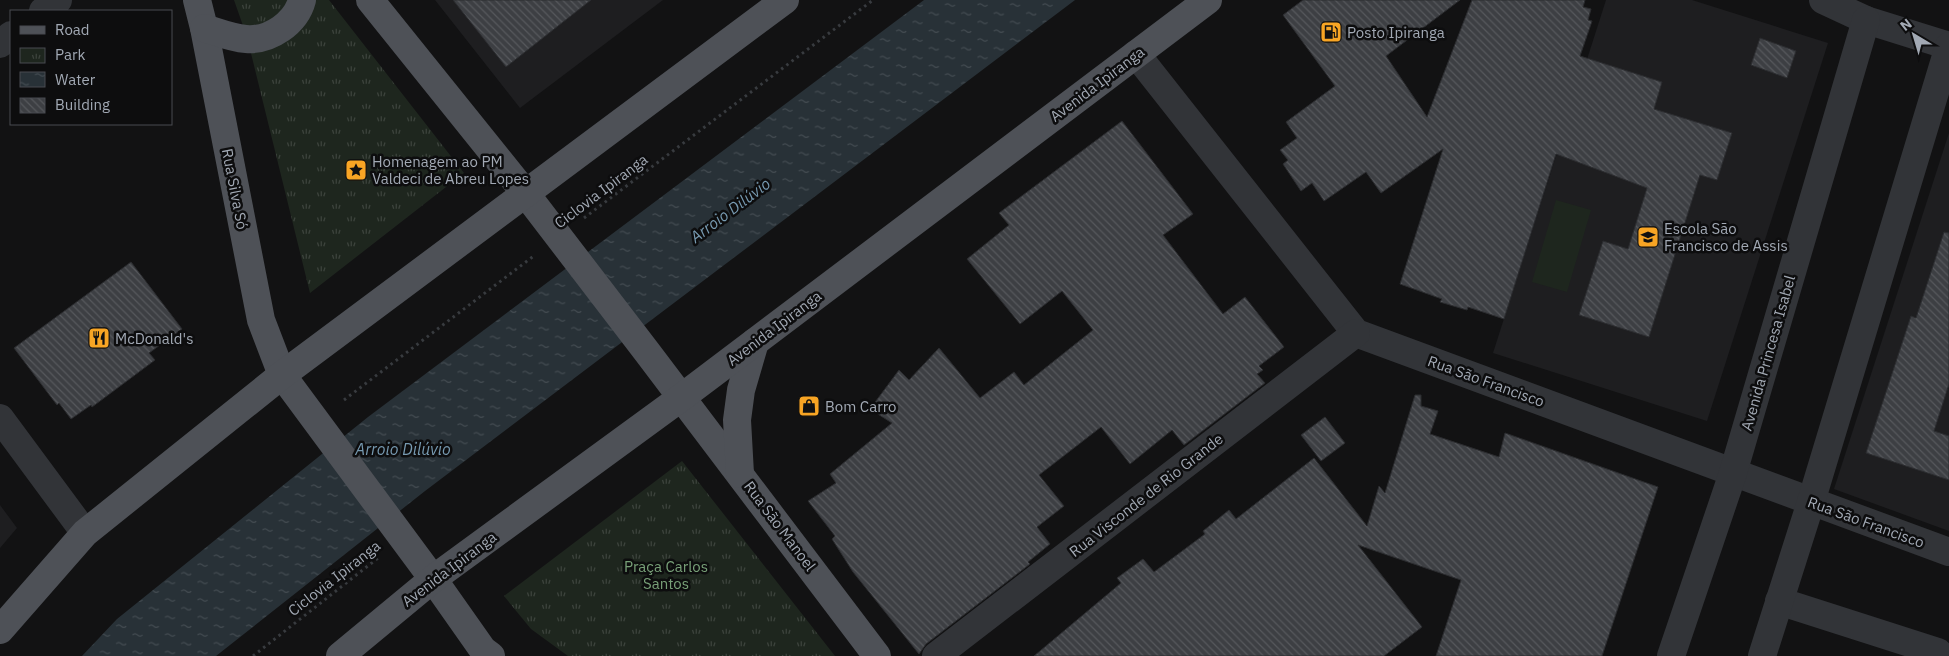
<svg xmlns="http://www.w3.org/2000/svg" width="1949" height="656" font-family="'IBM Plex Sans',sans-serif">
<defs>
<pattern id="park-tufts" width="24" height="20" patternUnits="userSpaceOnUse" patternTransform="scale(1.25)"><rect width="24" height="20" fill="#1e261e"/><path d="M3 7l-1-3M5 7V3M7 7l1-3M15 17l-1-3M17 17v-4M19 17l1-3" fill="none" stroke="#3c433c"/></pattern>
<pattern id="water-ripples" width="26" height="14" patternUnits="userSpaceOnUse" patternTransform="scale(1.25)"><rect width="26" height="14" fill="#283137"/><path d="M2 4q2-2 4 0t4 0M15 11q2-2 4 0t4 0" fill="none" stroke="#444c52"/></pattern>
<pattern id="building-back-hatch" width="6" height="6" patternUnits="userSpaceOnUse" patternTransform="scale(1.25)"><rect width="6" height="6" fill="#3d3f43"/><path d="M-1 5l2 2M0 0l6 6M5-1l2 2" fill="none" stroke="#56585c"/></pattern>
</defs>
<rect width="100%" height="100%" fill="#121213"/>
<g fill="#1e1e20">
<polygon points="435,0 663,0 520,108"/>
<polygon points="1606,0 1692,0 1828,43 1707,421 1493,353"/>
<polygon points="1949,133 1949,531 1834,489"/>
<polygon points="0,505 17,528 0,548"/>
</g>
<polygon fill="#1e261e" points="1556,200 1591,210 1567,292 1532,282"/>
<g fill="url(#park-tufts)">
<polygon points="234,0 329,0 464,173 310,293 247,37"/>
<polygon points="682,461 835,656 568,656 531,629 504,596"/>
</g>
<polygon fill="url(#water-ripples)" points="924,0 1075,0 425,491 216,656 82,656 117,619 368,417"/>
<g fill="url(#building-back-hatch)" stroke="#2b2c2f">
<polygon points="453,0 591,0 506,67"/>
<polygon points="1303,0 1460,0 1386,56 1427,117 1472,0 1585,0 1583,7 1591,9 1588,20 1592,21 1580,56 1662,82 1654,109 1732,133 1717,180 1700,175 1649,337 1579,315 1603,241 1628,249 1647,188 1556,154 1504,319 1468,307 1467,310 1440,302 1442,299 1400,284 1443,149 1381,193 1366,172 1324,201 1312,183 1301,191 1283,164 1288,160 1280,150 1297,138 1286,122 1335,86 1283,15"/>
<polygon points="1760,38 1796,51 1787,78 1751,65"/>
<polygon points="1122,121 1193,214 1163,235 1223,314 1245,297 1284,347 1259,366 1263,370 1257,374 1265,383 1184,445 1172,430 1130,464 1101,427 1039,475 1064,506 1037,527 1050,544 1028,562 1030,564 926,644 919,654 853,572 832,539 835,536 808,501 836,483 830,474 892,423 870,409 899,370 909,380 939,348 980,398 1014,372 1024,385 1093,330 1062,291 1020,324 967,259 1009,225 999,213"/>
<polygon points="1944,232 1949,233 1949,384 1934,431 1949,436 1949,480 1866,453 1911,316 1916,318"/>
<polygon points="131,262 182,329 149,353 155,360 92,407 91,405 71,419 59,403 57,405 14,348"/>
<polygon points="1415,395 1421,395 1421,406 1438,411 1430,434 1499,457 1505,433 1658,487 1602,656 1436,656 1461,580 1358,545 1422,627 1384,656 1034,656 1121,583 1117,578 1143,559 1154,572 1205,534 1203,531 1229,510 1236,519 1314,458 1367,526 1379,486 1385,493"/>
<polygon points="1325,417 1345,443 1321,461 1301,435"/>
</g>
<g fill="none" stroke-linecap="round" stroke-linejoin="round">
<g stroke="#383b3f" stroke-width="3" stroke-dasharray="2.5 4" stroke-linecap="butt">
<polyline points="584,218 873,0"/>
<polyline points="344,400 535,255"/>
<polyline points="253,656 378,558"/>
</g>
<g stroke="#323438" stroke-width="28">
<polyline points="1823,0 1866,20 1949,46"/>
<polyline points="43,11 58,0"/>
<polyline points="0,44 11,35"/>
<polyline points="1136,54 1356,333 1949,552"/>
<polyline points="0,418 85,533"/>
<polyline points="1779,601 1938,652"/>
<polyline points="936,656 1356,333"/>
<polyline points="1671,656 1733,473 1866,20"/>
<polyline points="1762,656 1811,502 1949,46"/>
</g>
<g stroke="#4e5157" stroke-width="28">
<polyline points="197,0 204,28 261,320 282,375 433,579 483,650 491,656"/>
<polyline points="370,0 526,194 647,352 877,656"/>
<path d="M 204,28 C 217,32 232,38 246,39 C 270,41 296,23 302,0"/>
<polyline points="740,474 737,420 741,390 755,342"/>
<polyline points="0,630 85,533 282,375 785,0"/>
<polyline points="340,656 433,579 682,397 1208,0"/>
</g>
</g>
<defs>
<g id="fuel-square" transform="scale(1.125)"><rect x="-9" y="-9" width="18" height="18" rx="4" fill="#f8a524" stroke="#0d0d0e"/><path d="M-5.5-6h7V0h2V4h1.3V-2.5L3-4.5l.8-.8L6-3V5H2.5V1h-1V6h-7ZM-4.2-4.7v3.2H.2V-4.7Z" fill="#111"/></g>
<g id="sight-square" transform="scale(1.125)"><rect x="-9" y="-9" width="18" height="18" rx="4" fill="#f8a524" stroke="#0d0d0e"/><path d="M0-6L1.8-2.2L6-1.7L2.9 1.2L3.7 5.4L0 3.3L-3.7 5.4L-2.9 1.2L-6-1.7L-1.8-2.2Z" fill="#111"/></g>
<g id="school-square" transform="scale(1.125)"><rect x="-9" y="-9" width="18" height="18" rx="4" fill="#f8a524" stroke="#0d0d0e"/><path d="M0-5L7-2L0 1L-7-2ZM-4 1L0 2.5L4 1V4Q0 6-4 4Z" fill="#111"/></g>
<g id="restaurant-square" transform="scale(1.125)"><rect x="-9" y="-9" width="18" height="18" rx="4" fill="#f8a524" stroke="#0d0d0e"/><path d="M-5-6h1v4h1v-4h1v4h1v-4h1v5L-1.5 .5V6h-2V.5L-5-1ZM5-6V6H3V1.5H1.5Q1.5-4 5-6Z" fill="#111"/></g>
<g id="shop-square" transform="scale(1.125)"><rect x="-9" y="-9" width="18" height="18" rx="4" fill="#f8a524" stroke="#0d0d0e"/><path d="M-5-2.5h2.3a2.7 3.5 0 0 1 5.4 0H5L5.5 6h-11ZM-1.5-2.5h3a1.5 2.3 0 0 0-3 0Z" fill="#111"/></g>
</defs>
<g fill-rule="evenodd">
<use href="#fuel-square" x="1331" y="32"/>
<use href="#sight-square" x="356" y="170"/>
<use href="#school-square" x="1648" y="237"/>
<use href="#restaurant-square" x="99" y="338"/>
<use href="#shop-square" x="809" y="406"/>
</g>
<g text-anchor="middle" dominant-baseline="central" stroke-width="5" stroke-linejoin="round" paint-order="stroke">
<g font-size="15" fill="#a2a9b4" stroke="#0d0d0e" text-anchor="start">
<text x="1347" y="32">Posto Ipiranga</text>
<text x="372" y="161">Homenagem ao PM<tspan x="372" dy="17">Valdeci de Abreu Lopes</tspan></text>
<text x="1664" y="228">Escola São<tspan x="1664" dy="17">Francisco de Assis</tspan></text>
<text x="115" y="338">McDonald's</text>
<text x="825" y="406">Bom Carro</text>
</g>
<g font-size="15" fill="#a2a9b4" stroke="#0d0d0e">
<text transform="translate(1097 84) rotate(-37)">Avenida Ipiranga</text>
<text transform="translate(235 189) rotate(79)">Rua Silva Só</text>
<text transform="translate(601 191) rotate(-37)">Ciclovia Ipiranga</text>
<text transform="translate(774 328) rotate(-37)">Avenida Ipiranga</text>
<text transform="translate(1768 353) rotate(-74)">Avenida Princesa Isabel</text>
<text transform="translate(1486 381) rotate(20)">Rua São Francisco</text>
<text transform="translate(1146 495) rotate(-38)">Rua Visconde de Rio Grande</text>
<text transform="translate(1866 522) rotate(20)">Rua São Francisco</text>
<text transform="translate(780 526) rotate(53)">Rua São Manoel</text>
<text transform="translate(449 569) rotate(-37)">Avenida Ipiranga</text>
<text transform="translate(334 578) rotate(-38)">Ciclovia Ipiranga</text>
</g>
<g font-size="15" fill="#78a078" stroke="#0d0d0e">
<text x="666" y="566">Praça Carlos<tspan x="666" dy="17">Santos</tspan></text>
</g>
<g font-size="16" font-style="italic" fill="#779ab1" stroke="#0d0d0e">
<text transform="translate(730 210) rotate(-37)">Arroio Dilúvio</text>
<text x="403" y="449">Arroio Dilúvio</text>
</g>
</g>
<rect x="10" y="10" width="162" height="115" fill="#0d0d0e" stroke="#494b50"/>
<rect x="20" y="26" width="25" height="8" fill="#4e5157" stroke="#494b50"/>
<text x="55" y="35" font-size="15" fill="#a2a9b4">Road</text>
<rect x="20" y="48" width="25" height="15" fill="url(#park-tufts)" stroke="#494b50"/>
<text x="55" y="60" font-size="15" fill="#a2a9b4">Park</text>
<rect x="20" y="72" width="25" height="15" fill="url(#water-ripples)" stroke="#494b50"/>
<text x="55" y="85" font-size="15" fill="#a2a9b4">Water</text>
<rect x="20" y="98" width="25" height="15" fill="url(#building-back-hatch)" stroke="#494b50"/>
<text x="55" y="110" font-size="15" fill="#a2a9b4">Building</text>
<g transform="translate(1914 35) rotate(322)" stroke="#0d0d0e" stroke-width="4" paint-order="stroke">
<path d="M0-4L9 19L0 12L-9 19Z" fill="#a2a9b4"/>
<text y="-8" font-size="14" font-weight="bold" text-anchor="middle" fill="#a2a9b4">N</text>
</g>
</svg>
